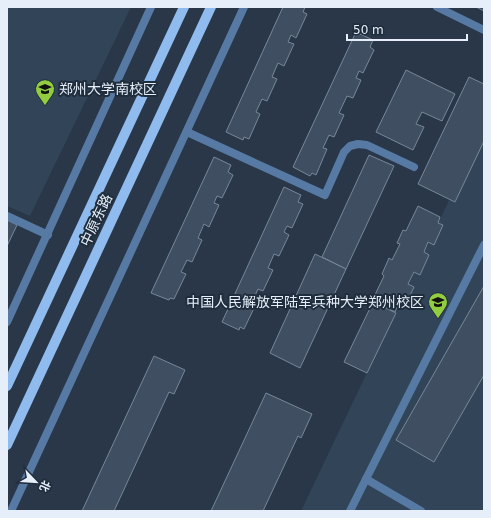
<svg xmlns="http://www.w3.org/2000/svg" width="491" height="518" font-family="'DejaVu Sans','Noto Sans SC',sans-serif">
<rect width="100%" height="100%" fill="#293748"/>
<g fill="#314458">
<polygon points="7,7 131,7 30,216 7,206"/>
<polygon points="484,127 484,511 301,511"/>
</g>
<g fill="#3f4e60" stroke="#78889b">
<polygon points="283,7 305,7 303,12 307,14 296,38 291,35 288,42 294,44 284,66 278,63 272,77 277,79 267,101 262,99 256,112 260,114 249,139 244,137 243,140 226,132"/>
<polygon points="476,7 484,7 484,11"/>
<polygon points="356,32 373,40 370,47 374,50 363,73 359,71 356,78 361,80 353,98 347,96 339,113 344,115 334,137 329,135 323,148 327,149 316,175 312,173 310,176 293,167"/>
<polygon points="406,70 455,94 442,121 422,112 416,124 424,127 413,150 376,132"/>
<polygon points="469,77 484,84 484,141 455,202 418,184"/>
<polygon points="369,155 394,166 346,269 322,257"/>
<polygon points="214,157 231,165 228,172 233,175 222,198 217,196 214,203 219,205 209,227 204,224 198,238 202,240 192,262 187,260 181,272 186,274 174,299 170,298 169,300 151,293"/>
<polygon points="284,187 301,195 298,202 303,204 292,228 287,226 284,232 289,235 279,256 274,254 268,268 273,270 263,291 258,289 252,302 256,304 244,329 240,327 239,330 222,322"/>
<polygon points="418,206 440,217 438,223 443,225 434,245 428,242 424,252 429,255 420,275 414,272 408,284 414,287 404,308 398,305 395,312 372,301 384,276 382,274 389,258 392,260 400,244 397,243 403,230 406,231"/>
<polygon points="7,220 17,225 7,246"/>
<polygon points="315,254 346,269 300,368 270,353"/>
<polygon points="484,286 484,375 434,462 396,440"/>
<polygon points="373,302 396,313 367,373 344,362"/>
<polygon points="154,356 185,370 174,394 169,392 114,511 82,511"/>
<polygon points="266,393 312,414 301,438 298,436 263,511 211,511"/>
</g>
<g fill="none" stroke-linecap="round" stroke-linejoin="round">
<g stroke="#567aa4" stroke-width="8">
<polyline points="187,132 325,195 344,152 350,146 358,144 367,145 414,167"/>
<polyline points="7,216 48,235"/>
<polyline points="350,511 366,479"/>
</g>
<g stroke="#567aa4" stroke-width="8">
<polyline points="437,7 484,30"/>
<polyline points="421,511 366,479 484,245"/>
</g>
<g stroke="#567aa4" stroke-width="8">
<polyline points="7,322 151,7"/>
<polyline points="11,511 244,7"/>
</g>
<g stroke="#8fbbef" stroke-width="10">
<polyline points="7,386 184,7"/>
<polyline points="7,445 211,7"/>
</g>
</g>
<defs>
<g id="university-pin" transform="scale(1)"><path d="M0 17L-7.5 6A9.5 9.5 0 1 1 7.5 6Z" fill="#91cd3f" stroke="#1f2d3d"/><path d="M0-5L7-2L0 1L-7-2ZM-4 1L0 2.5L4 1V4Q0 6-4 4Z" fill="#111"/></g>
</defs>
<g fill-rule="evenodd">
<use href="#university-pin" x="45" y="89"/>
<use href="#university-pin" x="438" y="302"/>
</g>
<g text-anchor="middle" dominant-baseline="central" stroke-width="4" stroke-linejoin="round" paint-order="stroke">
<g font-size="14" fill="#e6eff9" stroke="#1f2d3d" text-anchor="start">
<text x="59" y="89">郑州大学南校区</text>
<text x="424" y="302" text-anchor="end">中国人民解放军陆军兵种大学郑州校区</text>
</g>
<g font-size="14" fill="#e6eff9" stroke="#1f2d3d">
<text transform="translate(96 220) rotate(-65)">中原东路</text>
</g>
</g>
<rect width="491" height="518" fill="none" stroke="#e6eff9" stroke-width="16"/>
<g transform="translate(36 482) rotate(115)" stroke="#1f2d3d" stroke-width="3" paint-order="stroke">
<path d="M0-3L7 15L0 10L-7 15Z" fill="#e6eff9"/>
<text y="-6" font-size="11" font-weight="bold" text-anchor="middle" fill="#e6eff9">北</text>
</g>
<path d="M347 34v6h120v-6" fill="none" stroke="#e6eff9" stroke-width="2"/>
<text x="353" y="34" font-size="12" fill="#e6eff9" stroke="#1f2d3d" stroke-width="3" paint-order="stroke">50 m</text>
</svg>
